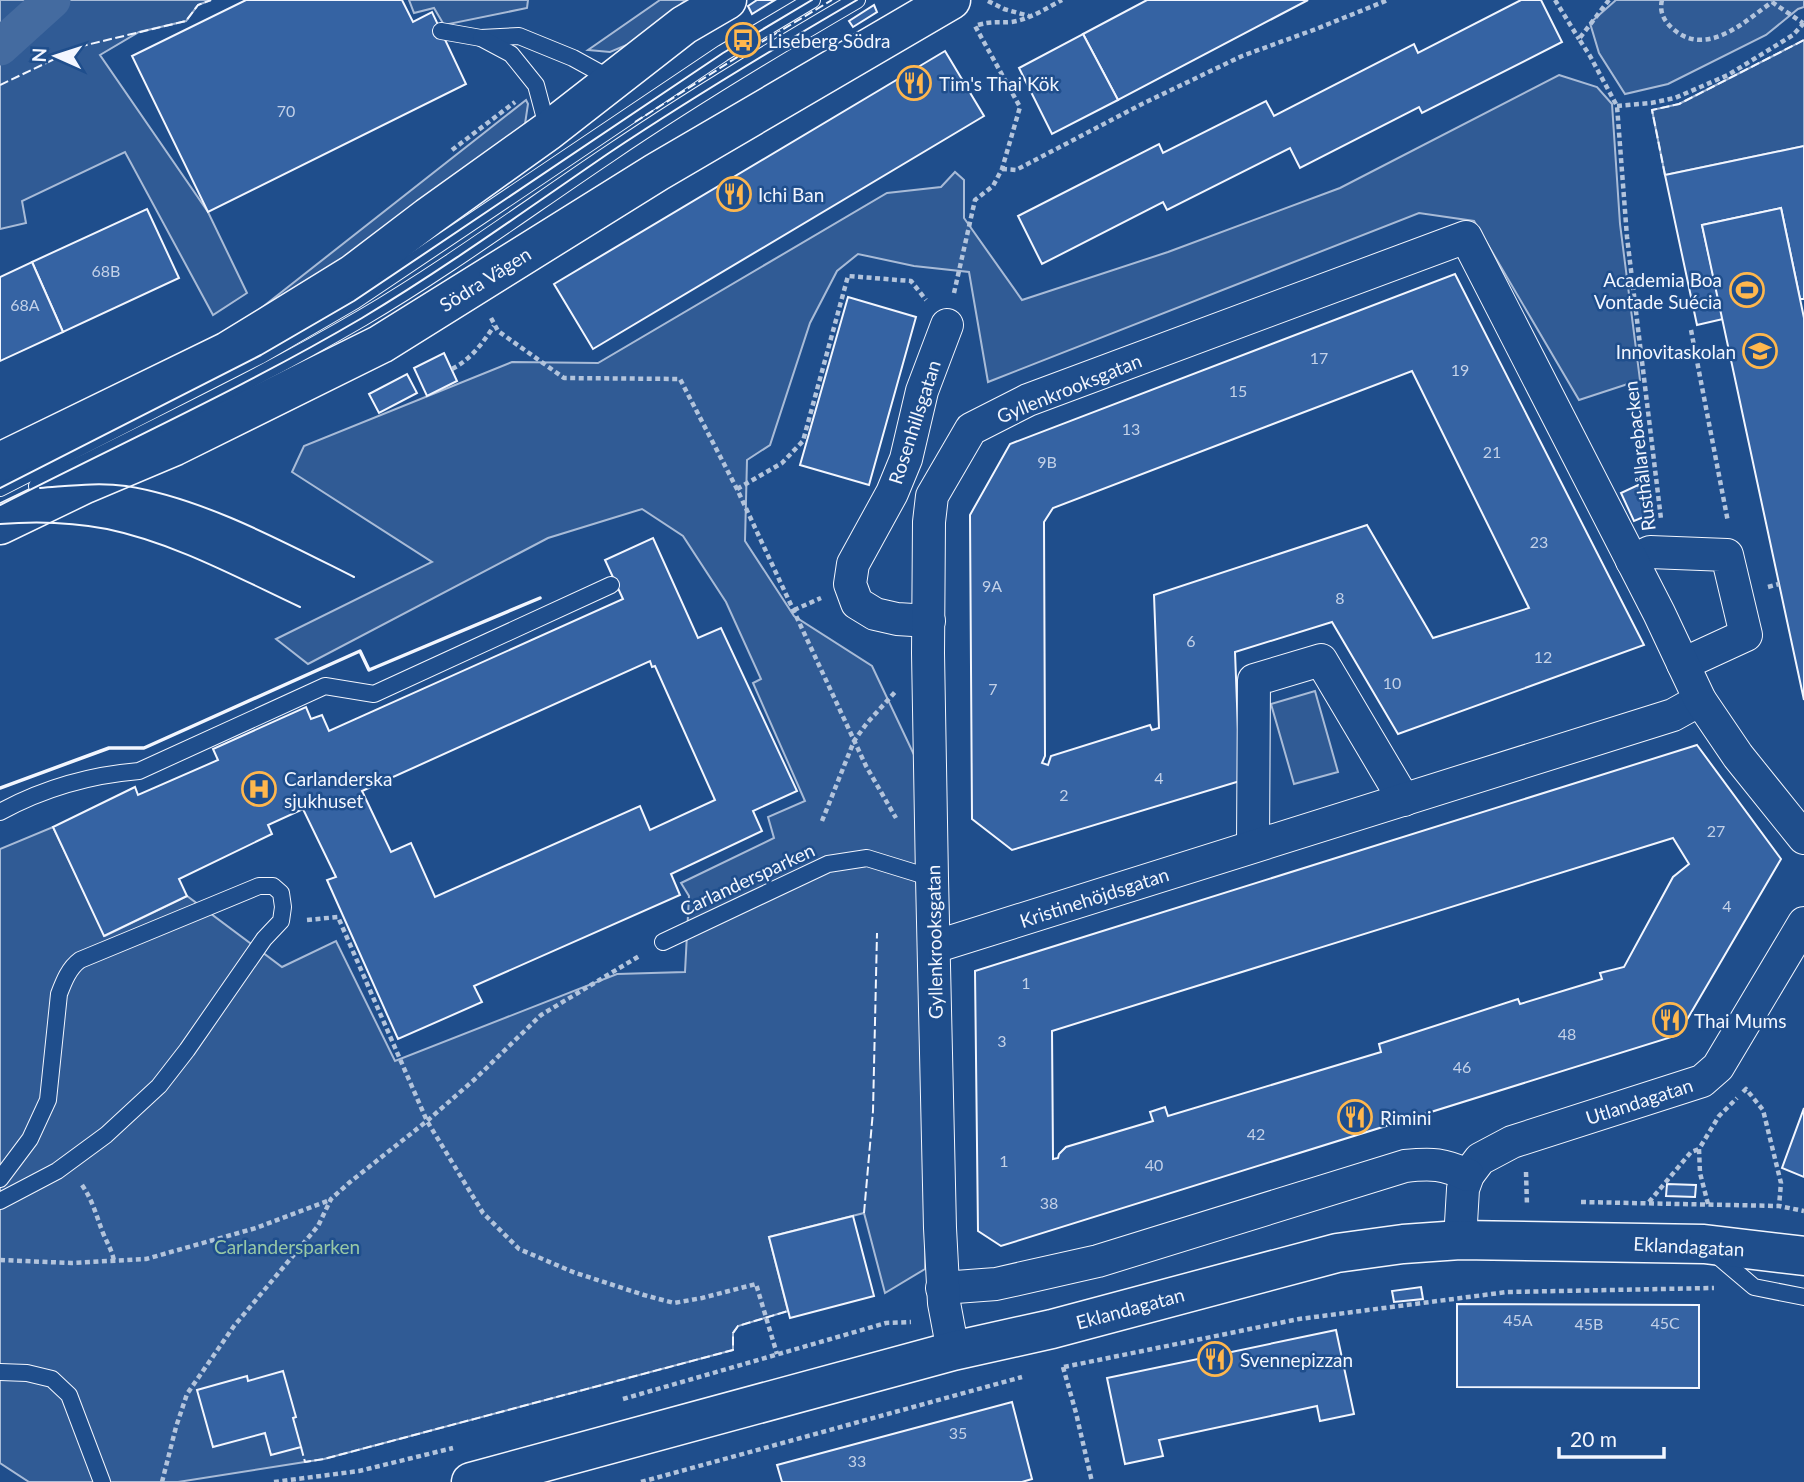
<svg xmlns="http://www.w3.org/2000/svg" width="1804" height="1482" font-family="Lato,sans-serif">
<rect width="100%" height="100%" fill="#1f4e8c"/>
<g fill="#305b95" stroke="#a8bbd7" stroke-width="2">
<polygon points="0,0 211,0 198,5 186,21 139,32 100,55 208,212 247,293 213,315 125,152 22,201 26,223 0,229"/>
<polygon points="409,0 528,0 527,8 444,25 434,8 414,13"/>
<polygon points="660,0 686,0 634,42 610,52 588,50"/>
<polygon points="1616,0 1804,0 1804,7 1798,9 1766,35 1668,84 1625,94 1599,53 1590,23"/>
<polygon points="1804,40 1804,146 1665,175 1652,110 1679,104"/>
<polygon points="1559,75 1597,87 1612,104 1620,224 1640,380 1579,400 1474,221 1419,213 988,382 969,272 914,266 858,254 837,271 810,323 770,445 747,460 745,541 794,616 872,666 916,759 928,881 925,1269 885,1293 864,1213 769,1237 788,1311 738,1326 733,1333 733,1350 324,1459 178,1482 29,1482 0,1463 0,849 53,827 105,936 187,896 282,967 336,941 395,1061 617,974 685,972 689,896 681,883 774,838 768,817 805,801 753,683 761,679 726,602 683,536 642,509 548,538 308,664 276,639 432,562 292,472 304,446 512,362 598,363 887,193 941,187 955,172 964,180 964,218 1022,300 1168,252 1340,188"/>
<polygon points="526,100 528,104 525,124 408,220 260,309"/>
<polygon points="1315,691 1338,772 1294,784 1271,704"/>
</g>
<g fill="none" stroke-linecap="round" stroke-linejoin="round">
<polyline stroke="#446ba0" stroke-width="37" points="0,47 52,0"/>
</g>
<g fill="#3563a3" stroke="#f2f6ff" stroke-width="2" fill-rule="evenodd">
<polygon points="246,0 402,0 413,22 432,12 466,84 208,212 132,56"/>
<polygon points="757,0 775,0 752,14 748,6"/>
<polygon points="1147,0 1308,0 1118,100 1083,34"/>
<polygon points="1521,0 1541,0 1562,42 1422,113 1419,107 1300,168 1290,148 1167,210 1163,202 1042,264 1018,216 1159,144 1163,153 1266,101 1274,116 1414,44 1418,53"/>
<polygon points="874,5 877,12 853,27 849,21"/>
<polygon points="1083,34 1118,100 1052,134 1019,68"/>
<polygon points="945,51 984,116 593,349 554,284"/>
<polygon points="1804,146 1804,299 1800,299 1781,208 1702,225 1723,319 1697,325 1665,175"/>
<polygon points="1781,208 1804,318 1804,700 1702,225"/>
<polygon points="147,209 179,278 63,332 32,262"/>
<polygon points="32,262 63,332 0,361 0,277"/>
<path d="M 1455,274 L 1644,645 L 1398,734 L 1332,622 L 1235,652 L 1240,781 L 1012,850 L 972,819 L 970,515 L 1010,444 ZM 1412,371 L 1529,608 L 1433,638 L 1367,525 L 1154,595 L 1159,728 L 1152,730 L 1150,725 L 1051,756 L 1048,765 L 1042,763 L 1045,756 L 1044,522 L 1053,508 Z"/>
<polygon points="848,297 916,317 869,485 800,465"/>
<polygon points="444,353 457,381 427,396 414,368"/>
<polygon points="407,374 417,393 379,413 369,394"/>
<polygon points="1638,485 1651,514 1634,521 1621,493"/>
<path d="M 653,538 L 698,638 L 721,628 L 797,791 L 753,811 L 762,831 L 671,874 L 680,895 L 474,986 L 482,1002 L 398,1039 L 327,880 L 336,877 L 303,809 L 268,825 L 272,834 L 179,879 L 187,896 L 104,936 L 53,827 L 135,787 L 138,795 L 218,760 L 213,749 L 306,707 L 311,719 L 322,715 L 329,731 L 623,599 L 605,560 ZM 650,661 L 652,667 L 655,666 L 715,800 L 650,830 L 640,806 L 435,897 L 411,843 L 391,852 L 362,791 Z"/>
<path d="M 1697,745 L 1781,859 L 1678,1035 L 1001,1246 L 978,1231 L 975,971 ZM 1673,838 L 1689,864 L 1673,877 L 1624,967 L 1600,973 L 1602,979 L 1520,1004 L 1518,999 L 1379,1044 L 1381,1052 L 1168,1116 L 1165,1107 L 1150,1112 L 1153,1121 L 1066,1147 L 1059,1154 L 1058,1158 L 1053,1159 L 1052,1031 Z"/>
<polygon points="1804,1108 1804,1177 1782,1168"/>
<polygon points="1667,1184 1696,1185 1695,1197 1666,1196"/>
<polygon points="853,1216 874,1296 790,1318 769,1237"/>
<polygon points="1421,1287 1423,1299 1394,1302 1392,1291"/>
<polygon points="1457,1304 1699,1305 1699,1388 1457,1387"/>
<polygon points="1336,1330 1354,1414 1320,1421 1317,1406 1159,1440 1163,1456 1125,1464 1107,1378"/>
<polygon points="283,1371 296,1417 293,1418 301,1447 271,1455 265,1433 213,1447 197,1390 247,1376 248,1381"/>
<polygon points="1012,1402 1032,1479 1022,1482 782,1482 777,1465"/>
</g>
<g fill="none" stroke-linecap="round" stroke-linejoin="round">
<g stroke="#f2f6ff" stroke-width="18">
<g id="lane">
<polyline points="441,31 481,38 519,36 573,58 613,80"/>
<polyline points="481,38 511,54 536,85 548,130"/>
<path d="M 37,486 C 146,432 256,380 362,318 C 447,268 527,209 609,154 C 690,99 773,49 857,0"/>
<polyline points="0,488 261,355 354,301 723,53 812,0"/>
<path d="M 0,812 C 44,788 90,775 139,771 L 325,686 L 374,694 L 611,585"/>
<polyline points="663,942 828,864 867,858 932,878"/>
<path d="M 0,1179 L 30,1139 L 48,1100 L 59,994 C 64,981 69,968 80,960 L 259,886 L 273,886 L 281,893 L 283,907 L 281,921 L 264,939 L 187,1050 L 159,1086 L 106,1135 L 57,1171 L 0,1201"/>
<polyline points="1714,1253 1754,1287 1804,1297"/>
<polyline points="0,1372 27,1373 52,1379 69,1395 102,1482"/>
</g>
</g>
<g stroke="#f2f6ff" stroke-width="34">
<g id="street">
<polyline points="1632,561 1650,552 1727,555 1746,635 1683,664"/>
<polyline points="929,621 897,619 875,614 857,603 850,584 853,564 892,493 906,459 922,391 947,325"/>
<polyline points="1253,846 1254,680 1321,660 1404,800"/>
<polyline points="934,947 1673,715 1700,700"/>
<polyline points="1460,1240 1463,1189 1468,1175 1480,1159 1512,1142 1702,1081 1718,1067 1804,923"/>
<path d="M 942,1288 L 996,1284 L 1098,1261 L 1405,1166 C 1433,1163 1443,1164 1468,1175"/>
<polyline points="953,1351 944,1303 940,1228 932,878 928,653 929,522 932,496 971,429 1028,400 1466,237 1659,613 1700,700 1738,756 1804,838"/>
</g>
</g>
<g stroke="#f2f6ff" stroke-width="41">
<g id="secondary">
<polyline points="0,462 228,351 353,274 428,217 548,131 684,25 727,0"/>
<polyline points="0,525 85,484 175,446 381,344 657,172 951,0"/>
<polyline points="471,1482 953,1351 1052,1329 1337,1253 1403,1244 1460,1240 1704,1244 1804,1256"/>
</g>
</g>
<g stroke="#b3c4dc" stroke-width="4.5" stroke-dasharray="5 3.5" stroke-linecap="butt">
<polyline points="1555,0 1579,39"/>
<polyline points="1609,0 1579,39 1590,56 1617,106 1627,237 1661,519"/>
<path d="M 1662,0 C 1659,12 1664,21 1673,29 C 1707,58 1744,22 1772,2"/>
<polyline points="988,1 1004,9 1029,16"/>
<polyline points="1772,2 1803,23"/>
<path d="M 978,25 C 992,21 997,23 1011,22 C 1028,20 1047,8 1062,0"/>
<polyline points="1617,106 1651,103 1675,98 1728,75 1793,35 1804,23"/>
<polyline points="452,150 515,102"/>
<polyline points="1002,169 1016,170 1142,104 1242,56 1316,29 1388,0"/>
<polyline points="954,293 975,200 993,186 1002,169 1020,107 975,26"/>
<polyline points="491,318 498,331 564,378 680,379 737,489 866,766 896,818"/>
<polyline points="1691,330 1728,522"/>
<path d="M 452,369 C 471,359 482,344 494,326"/>
<polyline points="737,489 782,463 803,441 848,276 911,281 926,300"/>
<polyline points="1768,587 1779,584"/>
<polyline points="794,610 821,598"/>
<polyline points="822,821 854,741 867,723 896,691"/>
<polyline points="307,920 338,917 427,1121 483,1213 519,1249 573,1272 644,1295 674,1303 702,1298 756,1284 777,1354"/>
<polyline points="1743,1092 1746,1089 1763,1110 1781,1183 1779,1206"/>
<polyline points="1526,1172 1527,1205"/>
<path d="M 82,1185 C 93,1201 96,1215 103,1233 C 107,1243 112,1250 114,1261"/>
<polyline points="1581,1202 1779,1206 1804,1211"/>
<polyline points="1649,1202 1691,1152 1699,1149"/>
<polyline points="1708,1204 1700,1173 1699,1149 1719,1116 1737,1098"/>
<polyline points="0,1260 71,1263 146,1259 256,1228 330,1200"/>
<polyline points="1063,1367 1076,1413 1092,1482"/>
<polyline points="1064,1367 1299,1319 1507,1292 1714,1288"/>
<polyline points="623,1399 886,1323 911,1322"/>
<polyline points="162,1482 176,1427 187,1394 234,1326 318,1226 331,1199 350,1182 427,1121 475,1079 541,1015 641,955"/>
<polyline points="274,1482 359,1471 453,1448"/>
<polyline points="641,1482 1022,1377"/>
</g>
<use href="#lane" stroke="#1f4e8c" stroke-width="16"/>
<use href="#street" stroke="#1f4e8c" stroke-width="32"/>
<use href="#secondary" stroke="#1f4e8c" stroke-width="38"/>
<g stroke="#f2f6ff" stroke-width="2">
<polyline points="0,488 261,355 354,301 723,53 812,0"/>
<path d="M 40,488 C 69,486 97,482 126,486 C 203,498 284,542 354,577"/>
<path d="M 0,505 C 121,443 245,387 362,318 C 447,267 527,209 609,153 C 690,99 773,49 857,0"/>
<path d="M 0,524 C 36,521 71,522 107,529 C 174,543 238,578 300,607"/>
</g>
<g stroke="#f2f6ff" stroke-width="2" stroke-dasharray="9 3.5" stroke-linecap="butt">
<polyline points="0,85 82,46 186,21 198,5 211,0"/>
<polyline points="635,122 750,49 832,0"/>
<polyline points="1665,175 1652,110 1679,104 1804,40"/>
<polyline points="864,1213 873,1111 877,933"/>
<polyline points="301,1447 305,1462 324,1459 733,1350 733,1333 738,1326 788,1311"/>
</g>
<polyline stroke="#f2f6ff" stroke-width="3.5" points="0,788 109,748 144,748 360,651 369,670 540,598"/>
</g>
<defs>
<g id="bus-ring" transform="scale(1.75)"><circle r="9.5" fill="#1f4e8c" stroke="#ffb74d" stroke-width="1.5"/><path d="M-5-6H5V4H4V6H2V4H-2V6H-4V4H-5ZM-3.5-4V0h7V-4ZM-3.5 1.2v1.5H-2V1.2ZM2 1.2v1.5H3.5V1.2Z" fill="#ffb74d"/></g>
<g id="restaurant-ring" transform="scale(1.75)"><circle r="9.5" fill="#1f4e8c" stroke="#ffb74d" stroke-width="1.5"/><path d="M-5-6h1v4h1v-4h1v4h1v-4h1v5L-1.5 .5V6h-2V.5L-5-1ZM5-6V6H3V1.5H1.5Q1.5-4 5-6Z" fill="#ffb74d"/></g>
<g id="stadium-ring" transform="scale(1.75)"><circle r="9.5" fill="#1f4e8c" stroke="#ffb74d" stroke-width="1.5"/><path d="M0-5a6.5 5 0 1 0 0 10a6.5 5 0 1 0 0-10ZM-3.5-1.8h7v3.6h-7Z" fill="#ffb74d"/></g>
<g id="school-ring" transform="scale(1.75)"><circle r="9.5" fill="#1f4e8c" stroke="#ffb74d" stroke-width="1.5"/><path d="M0-5L7-2L0 1L-7-2ZM-4 1L0 2.5L4 1V4Q0 6-4 4Z" fill="#ffb74d"/></g>
<g id="hospital-ring" transform="scale(1.75)"><circle r="9.5" fill="#1f4e8c" stroke="#ffb74d" stroke-width="1.5"/><path d="M-5-5h3v3.5h4V-5h3V5h-3V1.5h-4V5h-3Z" fill="#ffb74d"/></g>
</defs>
<g fill-rule="evenodd">
<use href="#bus-ring" x="743" y="40"/>
<use href="#restaurant-ring" x="914" y="83"/>
<use href="#restaurant-ring" x="734" y="194"/>
<use href="#stadium-ring" x="1747" y="290"/>
<use href="#school-ring" x="1760" y="351"/>
<use href="#hospital-ring" x="259" y="789"/>
<use href="#restaurant-ring" x="1670" y="1020"/>
<use href="#restaurant-ring" x="1355" y="1117"/>
<use href="#restaurant-ring" x="1215" y="1359"/>
</g>
<g text-anchor="middle" dominant-baseline="central" stroke-width="5" stroke-linejoin="round" paint-order="stroke">
<g font-size="16" fill="#c3d1e8">
<text x="286" y="110">70</text>
<text x="106" y="270">68B</text>
<text x="25" y="304">68A</text>
<text x="1319" y="357">17</text>
<text x="1460" y="369">19</text>
<text x="1238" y="390">15</text>
<text x="1131" y="428">13</text>
<text x="1492" y="451">21</text>
<text x="1047" y="461">9B</text>
<text x="1539" y="541">23</text>
<text x="992" y="585">9A</text>
<text x="1340" y="597">8</text>
<text x="1191" y="640">6</text>
<text x="1543" y="656">12</text>
<text x="1392" y="682">10</text>
<text x="993" y="688">7</text>
<text x="1159" y="777">4</text>
<text x="1064" y="794">2</text>
<text x="1716" y="830">27</text>
<text x="1727" y="905">4</text>
<text x="1026" y="982">1</text>
<text x="1567" y="1033">48</text>
<text x="1002" y="1040">3</text>
<text x="1462" y="1066">46</text>
<text x="1256" y="1133">42</text>
<text x="1004" y="1160">1</text>
<text x="1154" y="1164">40</text>
<text x="1049" y="1202">38</text>
<text x="1518" y="1319">45A</text>
<text x="1665" y="1322">45C</text>
<text x="1589" y="1323">45B</text>
<text x="958" y="1432">35</text>
<text x="857" y="1460">33</text>
</g>
<g font-size="19" fill="#f2f6ff" stroke="#1f4e8c" text-anchor="start">
<text x="768" y="40">Liseberg Södra</text>
<text x="939" y="83">Tim's Thai Kök</text>
<text x="758" y="194">Ichi Ban</text>
<text x="1722" y="279" text-anchor="end">Academia Boa<tspan x="1722" dy="22">Vontade Suécia</tspan></text>
<text x="1736" y="351" text-anchor="end">Innovitaskolan</text>
<text x="284" y="778">Carlanderska<tspan x="284" dy="22">sjukhuset</tspan></text>
<text x="1694" y="1020">Thai Mums</text>
<text x="1380" y="1117">Rimini</text>
<text x="1240" y="1359">Svennepizzan</text>
</g>
<g font-size="19" fill="#f2f6ff" stroke="#1f4e8c">
<text transform="translate(485 279) rotate(-32)">Södra Vägen</text>
<text transform="translate(1069 388) rotate(-22)">Gyllenkrooksgatan</text>
<text transform="translate(914 422) rotate(-72)">Rosenhillsgatan</text>
<text transform="translate(1639 456) rotate(-97)">Rusthållarebacken</text>
<text transform="translate(747 879) rotate(-25)">Carlandersparken</text>
<text transform="translate(1094 897) rotate(-18)">Kristinehöjdsgatan</text>
<text transform="translate(934 942) rotate(-91)">Gyllenkrooksgatan</text>
<text transform="translate(1639 1101) rotate(-18)">Utlandagatan</text>
<text transform="translate(1689 1246) rotate(3)">Eklandagatan</text>
<text transform="translate(1130 1308) rotate(-15)">Eklandagatan</text>
</g>
<g font-size="19" fill="#97c8a6" stroke="#1f4e8c">
<text x="287" y="1246">Carlandersparken</text>
</g>
</g>
<g transform="translate(56 56) rotate(273)" stroke="#1f4e8c" stroke-width="5" paint-order="stroke">
<path d="M0-5L12 26L0 18L-12 26Z" fill="#f2f6ff"/>
<text y="-10" font-size="19" font-weight="bold" text-anchor="middle" fill="#f2f6ff">N</text>
</g>
<path d="M1559 1447v10h105v-10" fill="none" stroke="#f2f6ff" stroke-width="3.5"/>
<text x="1570" y="1447" font-size="21" fill="#f2f6ff" stroke="#1f4e8c" stroke-width="5" paint-order="stroke">20 m</text>
</svg>
